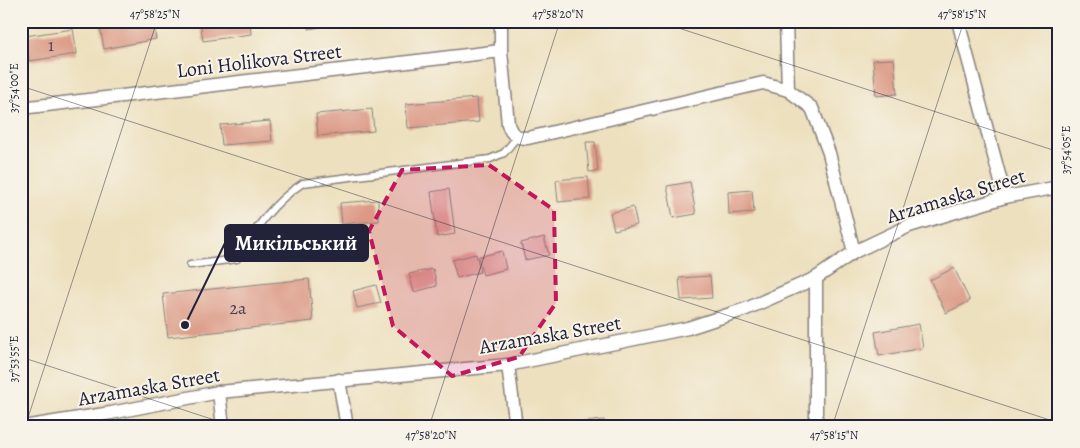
<svg xmlns="http://www.w3.org/2000/svg" width="1080" height="448" font-family="Alegreya,serif">
<rect width="100%" height="100%" fill="#f7f3e8"/>
<filter id="ink" filterUnits="userSpaceOnUse"><feTurbulence type="fractalNoise" baseFrequency=".02" numOctaves="2"/><feDisplacementMap in="SourceGraphic" scale="10" xChannelSelector="R" yChannelSelector="G"/><feConvolveMatrix kernelMatrix="1 2 1 2 8 2 1 2 1" color-interpolation-filters="sRGB"/></filter>
<filter id="wash" filterUnits="userSpaceOnUse"><feTurbulence type="fractalNoise" baseFrequency=".0096" numOctaves="4" result="noise"/><feDisplacementMap in="SourceGraphic" scale="20" xChannelSelector="R" yChannelSelector="G"/><feGaussianBlur stdDeviation="1.12" result="paint"/><feColorMatrix in="noise" values="0 0 0 0 0 0 0 0 0 0 0 0 0 0 0 0 0 1.4 0 .05"/><feComposite in="paint" operator="in"/></filter>
<g filter="url(#wash)">
<rect width="100%" height="100%" fill="#ede0be"/>
<g id="blocks">
<g fill="#dc9a86">
<polygon points="128,21 153,21 156,39 104,49 100,26"/>
<polygon points="200,21 250,21 251,34 203,41"/>
<polygon points="308,21 349,21 349,22 309,29"/>
<polygon points="73,29 77,54 29,61 25,36"/>
<polygon points="894,59 897,94 876,96 873,60"/>
<polygon points="477,98 479,122 408,128 406,104"/>
<polygon points="372,109 374,131 318,136 316,114"/>
<polygon points="270,121 272,141 222,145 220,125"/>
<polygon points="586,142 595,142 598,171 589,172"/>
<polygon points="588,177 590,199 558,202 556,180"/>
<polygon points="690,182 696,214 673,218 667,186"/>
<polygon points="449,189 455,234 437,237 431,192"/>
<polygon points="752,190 754,212 729,214 728,192"/>
<polygon points="378,200 379,221 342,224 340,203"/>
<polygon points="633,207 637,225 614,230 610,213"/>
<polygon points="544,237 549,255 525,260 521,243"/>
<polygon points="502,251 506,269 483,275 478,257"/>
<polygon points="476,254 480,272 457,278 452,260"/>
<polygon points="954,268 970,301 946,313 930,280"/>
<polygon points="433,269 437,286 414,292 409,274"/>
<polygon points="710,276 712,298 681,300 679,278"/>
<polygon points="309,279 313,321 168,337 163,294"/>
<polygon points="376,285 381,303 357,308 353,291"/>
<polygon points="919,324 923,348 879,356 875,332"/>
<polygon points="604,420 604,427 583,427 583,422"/>
</g>
</g>
</g>
<g filter="url(#ink)">
<use href="#blocks" fill-opacity="0" stroke="#88817c" stroke-width="1"/>
<g fill="none" stroke-linecap="round" stroke-linejoin="round">
<g stroke="#88817c" stroke-width="9">
<path id="lane" d="M 190,265 L 237,259 C 256,228 272,203 303,183 L 490,159 L 504,153 L 517,137"/>
</g>
<g stroke="#88817c" stroke-width="15">
<g id="street">
<path d="M 501,21 L 501,51 L 508,124 C 511,135 517,138 528,138 L 763,83 L 788,90 L 812,108 L 829,153 L 854,252"/>
<polyline points="786,21 788,90"/>
<polyline points="958,21 1005,197"/>
<polyline points="21,108 501,51"/>
<polyline points="816,278 816,427"/>
<polyline points="508,365 516,427"/>
<polyline points="339,380 347,427"/>
<polyline points="219,392 223,427"/>
<polyline points="23,427 111,413 219,392 508,365 688,328 746,309 816,278 854,252 909,226 1005,197 1059,187"/>
</g>
</g>
<use href="#lane" stroke="#fff" stroke-width="6"/>
<use href="#street" stroke="#fff" stroke-width="12"/>
</g>
</g>
<path fill="#c2185b" fill-opacity="0.2" stroke="#c2185b" stroke-width="4" stroke-dasharray="10 6" stroke-linejoin="round" d="M 489,165 L 554,210 L 556,303 L 519,357 L 452,376 L 393,326 L 369,231 L 402,170 Z"/>
<path fill="none" stroke="#22223b" stroke-width="1" stroke-opacity="0.45" d="M 657,21 L 1059,152M 21,86 L 1059,423M 21,357 L 236,427M 25,427 L 157,21M 429,427 L 560,21M 832,427 L 964,21"/>
<g text-anchor="middle" dominant-baseline="central" stroke-width="4" stroke-linejoin="round" paint-order="stroke">
<g font-size="18" fill="#50404e">
<text x="51" y="45">1</text>
<text x="238" y="308">2а</text>
</g>
<g font-size="20" fill="#22223b" stroke="#f7f3e8">
<text transform="translate(259 61) rotate(-7)">Loni Holikova Street</text>
<text transform="translate(956 196) rotate(-17)">Arzamaska Street</text>
<text transform="translate(550 335) rotate(-10)">Arzamaska Street</text>
<text transform="translate(149 387) rotate(-10)">Arzamaska Street</text>
</g>
</g>
<path fill="none" stroke="#22223b" stroke-width="2" d="M185 325L225 243"/>
<circle fill="#22223b" stroke="#f7f3e8" stroke-width="2" cx="185" cy="325" r="5"/>
<rect fill="#22223b" stroke="#22223b" stroke-width="2" x="225" y="225" width="143" height="36" rx="5"/>
<g font-size="21" text-anchor="middle" font-weight="bold" fill="#fff">
<text x="296" y="250">Микільський</text>
</g>
<rect width="1080" height="448" fill="none" stroke="#f7f3e8" stroke-width="55"/>
<rect x="28" y="28" width="1024" height="392" fill="none" stroke="#22223b" stroke-width="2"/>
<g font-size="12" text-anchor="middle" fill="#22223b">
<text x="155" y="18">47°58'25"N</text>
<text x="558" y="18">47°58'20"N</text>
<text x="962" y="18">47°58'15"N</text>
<text transform="translate(14 88) rotate(-90)" y="4">37°54'00"E</text>
<text transform="translate(1066 150) rotate(-90)" y="4">37°54'05"E</text>
<text transform="translate(14 359) rotate(-90)" y="4">37°53'55"E</text>
<text x="431" y="439">47°58'20"N</text>
<text x="834" y="439">47°58'15"N</text>
</g>
</svg>
